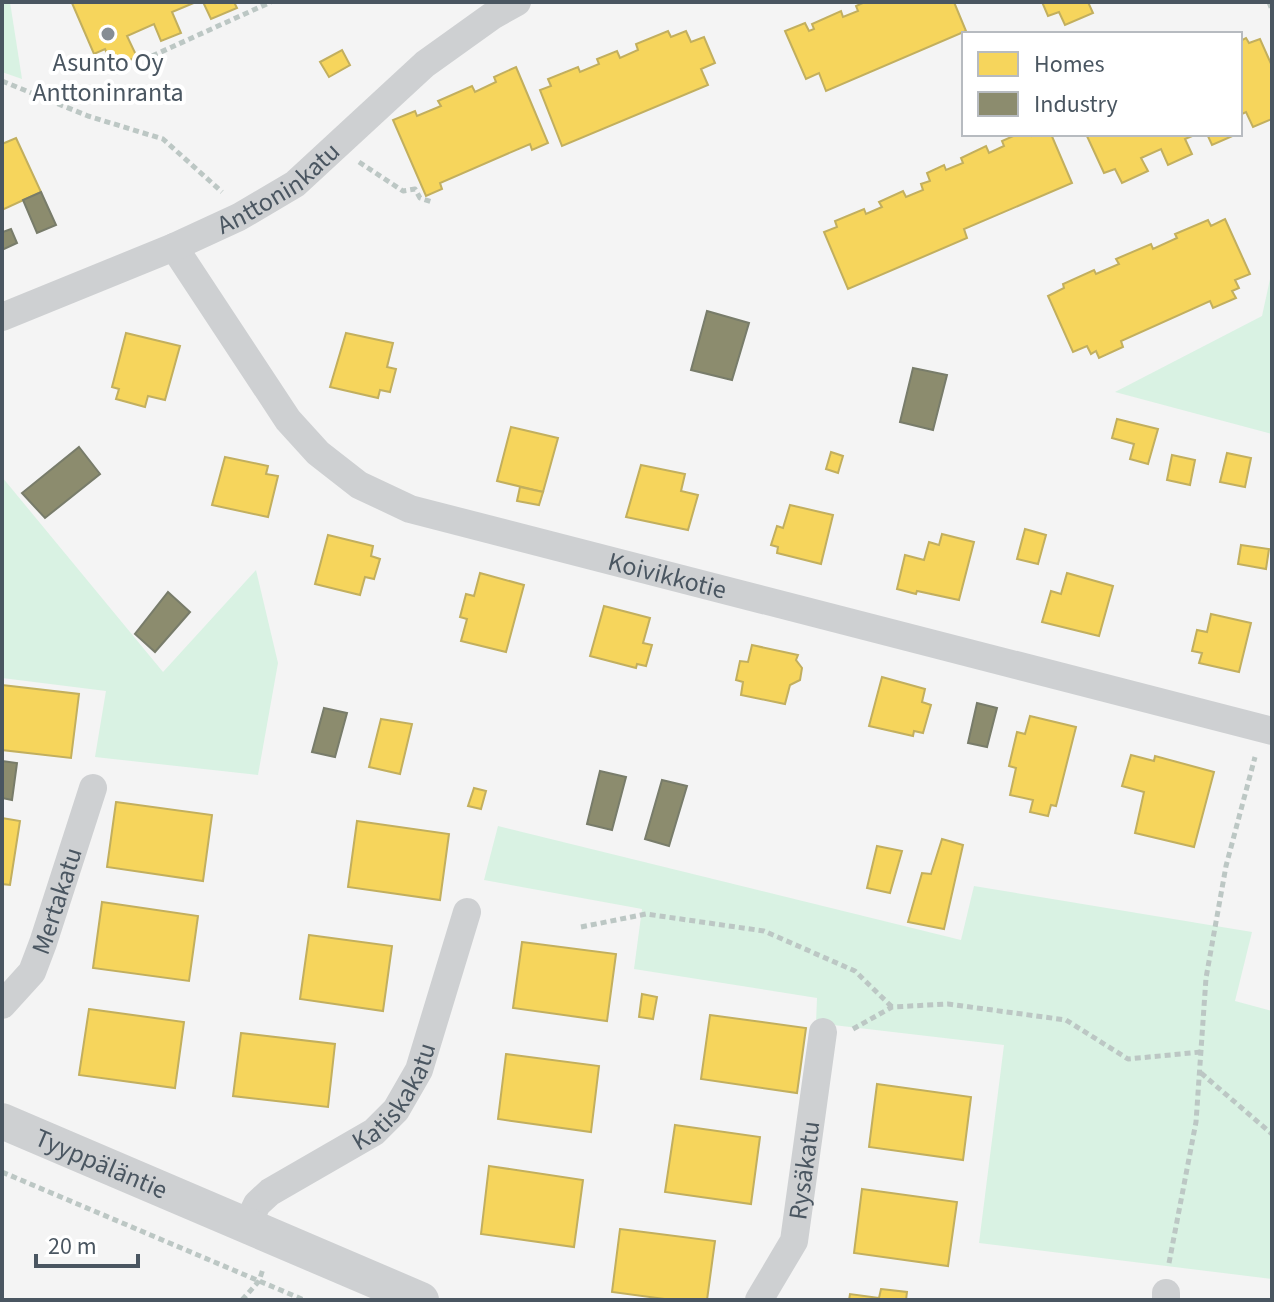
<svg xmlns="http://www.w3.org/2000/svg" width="1274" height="1302" font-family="'Source Sans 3',sans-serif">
<rect width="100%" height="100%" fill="#f4f4f4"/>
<g fill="#d9f2e3">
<polygon points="2,2 10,2 22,79 2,72"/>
<polygon points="1272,270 1272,434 1115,392 1262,316"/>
<polygon points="2,477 163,672 256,570 278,663 258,775 95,757 106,691 2,678"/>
<polygon points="498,826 961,940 974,886 1252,932 1235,1001 1272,1011 1272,1279 979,1243 1004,1045 816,1023 817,998 634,969 642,909 484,880"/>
</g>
<g fill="#f6d55c" stroke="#c2af5e" stroke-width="2">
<polygon points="75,2 196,2 172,12 181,33 161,41 154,24 127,36 137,57 113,67 105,49 94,54 72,3"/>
<polygon points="203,2 234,2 237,8 211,19"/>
<polygon points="865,2 954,2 966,31 826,91 819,73 806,79 785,31 805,23 809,31 814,29 812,24 841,11 843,17 858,11 856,6"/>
<polygon points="1042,2 1088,2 1093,13 1065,25 1059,12 1048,16"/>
<polygon points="668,31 671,37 686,31 691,42 704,37 715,63 701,69 708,85 562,146 540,90 551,86 548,79 578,67 580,72 599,64 597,59 617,51 620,58 638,50 636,44"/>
<polygon points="1246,38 1249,43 1260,39 1272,66 1272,119 1253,127 1246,112 1240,115 1240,41"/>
<polygon points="342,50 350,65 329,77 320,62"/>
<polygon points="516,67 548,143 532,150 530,144 440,183 442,189 426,196 393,120 415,111 417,116 441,106 438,101 472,86 475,92 496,82 494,77"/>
<polygon points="1018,134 1031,134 1032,136 1037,134 1051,134 1072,183 964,229 967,238 848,289 824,232 837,227 835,221 864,209 866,214 882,207 879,202 903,191 906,197 923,190 921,184 930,181 927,173 944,165 946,170 963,163 961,158 986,146 989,153 1004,146 1002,141"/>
<polygon points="1086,134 1197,134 1185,139 1192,154 1168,165 1161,149 1141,158 1148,171 1122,183 1115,169 1104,173"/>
<polygon points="1207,134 1234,134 1235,135 1212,145"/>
<polygon points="16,138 41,192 2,210 2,144"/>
<polygon points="1225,219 1250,274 1235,280 1239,288 1232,291 1236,298 1213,308 1210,301 1121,341 1123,347 1099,358 1096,351 1091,354 1087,346 1073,352 1048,296 1064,288 1063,284 1094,270 1096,274 1119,264 1116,259 1151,244 1153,249 1177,238 1175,234 1208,220 1211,226"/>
<polygon points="126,333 180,346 165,400 148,396 145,407 116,399 119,389 112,387"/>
<polygon points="346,333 393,343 387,367 396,369 390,392 380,390 378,398 330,387"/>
<polygon points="1117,419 1158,429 1148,464 1130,459 1134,444 1112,438"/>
<polygon points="511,427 558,438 543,492 497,481"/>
<polygon points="831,452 843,456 838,473 826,469"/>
<polygon points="1227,453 1251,458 1245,487 1220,482"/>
<polygon points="1172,455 1195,460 1190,485 1167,480"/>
<polygon points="225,457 268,466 266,474 278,476 268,517 212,505"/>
<polygon points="641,465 685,474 681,491 698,495 688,530 626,517"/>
<polygon points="520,487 543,492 539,505 517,501"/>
<polygon points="790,505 833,515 821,564 777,553 778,547 771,545 777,526 783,528"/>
<polygon points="1025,529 1046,535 1038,564 1017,559"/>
<polygon points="942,534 974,542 959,600 917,591 916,594 897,589 905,555 924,560 929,542 939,545"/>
<polygon points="328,535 373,546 371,556 380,559 374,579 365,577 360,595 315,584"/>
<polygon points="1241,545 1269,549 1266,569 1238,564"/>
<polygon points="480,573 524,585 506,652 461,641 467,619 460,617 466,594 474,596"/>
<polygon points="1067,573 1113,586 1099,636 1042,622 1051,591 1061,594"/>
<polygon points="604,606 650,618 643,643 652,645 646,666 637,664 636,668 590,656"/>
<polygon points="1211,614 1251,623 1239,672 1199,663 1202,653 1192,651 1197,630 1207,632"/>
<polygon points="752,645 798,655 796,660 802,668 800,680 790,685 785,704 741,695 743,682 736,680 740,661 748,662"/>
<polygon points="882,677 925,689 922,702 931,705 923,733 914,731 913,736 869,726"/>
<polygon points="2,685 79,694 71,758 2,750"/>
<polygon points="1030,716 1076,727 1056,806 1051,805 1048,816 1030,812 1033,800 1010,795 1016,768 1009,766 1017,732 1025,734"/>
<polygon points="381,719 412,724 400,774 369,767"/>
<polygon points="1131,755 1154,761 1155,756 1214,772 1194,847 1135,833 1144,792 1122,786"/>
<polygon points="474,788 486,791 481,809 468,806"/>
<polygon points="116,802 212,815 203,881 107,867"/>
<polygon points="2,818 20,821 10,885 2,884"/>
<polygon points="357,821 449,834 440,900 348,887"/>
<polygon points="942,839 963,845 944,929 908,922 922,873 931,874"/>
<polygon points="877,846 902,851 890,893 867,888"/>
<polygon points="102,902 198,916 189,981 93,968"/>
<polygon points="309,935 392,946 383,1011 300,999"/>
<polygon points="522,942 616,954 607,1021 513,1008"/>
<polygon points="642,994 657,997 653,1019 639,1017"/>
<polygon points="89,1009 184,1022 175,1088 79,1075"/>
<polygon points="710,1015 806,1028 797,1093 701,1079"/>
<polygon points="241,1033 335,1044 328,1107 233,1096"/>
<polygon points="506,1054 599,1066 591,1132 498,1119"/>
<polygon points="877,1084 971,1097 963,1160 869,1147"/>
<polygon points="675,1125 760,1137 751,1204 665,1192"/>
<polygon points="489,1166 583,1180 574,1247 481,1234"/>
<polygon points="862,1189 957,1202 948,1266 854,1253"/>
<polygon points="620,1229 715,1241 707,1300 672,1300 612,1292"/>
<polygon points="881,1289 907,1292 906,1300 849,1300 850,1294 879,1298"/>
</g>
<g fill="#8c8c6e" stroke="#787c6a" stroke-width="2">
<polygon points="41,192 56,225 37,233 23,200"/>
<polygon points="2,229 3,232 11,229 17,243 2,250"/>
<polygon points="707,311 749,323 732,380 691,370"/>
<polygon points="913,368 947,375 933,430 900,422"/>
<polygon points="79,447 100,474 45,518 22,493"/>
<polygon points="168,592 190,612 155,652 135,634"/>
<polygon points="977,703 997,708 987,747 968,743"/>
<polygon points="324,708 347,713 335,757 312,752"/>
<polygon points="2,761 17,763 12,800 2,798"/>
<polygon points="600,771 626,777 612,830 587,824"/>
<polygon points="662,780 687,786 669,846 645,839"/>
</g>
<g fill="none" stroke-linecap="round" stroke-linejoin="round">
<g stroke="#bcc7c4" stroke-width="5" stroke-dasharray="6 4" stroke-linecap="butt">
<polyline points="1269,2 1272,10"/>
<polyline points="152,56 271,2"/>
<polyline points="2,81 88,116 163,139 222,192"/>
<polyline points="359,162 403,191 415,189 420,198 432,202"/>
<polyline points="581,927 646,914 764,931 855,971 892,1007"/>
<polyline points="853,1029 892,1007 948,1004 1066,1020 1128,1059 1201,1052"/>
<polyline points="1201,1073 1272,1134"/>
<polyline points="2,1172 304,1300"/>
<polyline points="1169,1263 1196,1122 1206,978 1226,866 1255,757"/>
<polyline points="242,1300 259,1281 263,1269"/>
</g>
<g stroke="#ced0d2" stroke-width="28">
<path id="s1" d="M 174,247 L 288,420 L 318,453 L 359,485 L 410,509 L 1272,731"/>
<path id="s2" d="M 2,317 L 174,247 L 239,217 L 295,184 L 425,64 L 492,16 L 517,2"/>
<path id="s3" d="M 2,1005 L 32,972 L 43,943 L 93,788"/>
<path id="s4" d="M 247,1225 L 257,1204 L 270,1192 L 374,1132 L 396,1110 L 419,1070 L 467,912"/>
<path id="s5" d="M 759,1300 L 794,1241 L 823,1032"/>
<polyline points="1166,1300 1166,1293"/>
</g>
<path stroke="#ced0d2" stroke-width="36" id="s6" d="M 2,1121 L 421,1300"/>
</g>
<circle fill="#868d94" stroke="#fff" stroke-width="3" cx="108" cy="34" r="8"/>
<g text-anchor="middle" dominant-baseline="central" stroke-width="8" stroke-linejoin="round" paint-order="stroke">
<g font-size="26" fill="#4a5661" stroke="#fff">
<text x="108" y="62">Asunto Oy<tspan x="108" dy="30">Anttoninranta</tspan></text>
</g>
<g font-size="26" fill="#4a5661" stroke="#fff">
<text stroke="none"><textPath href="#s2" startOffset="306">Anttoninkatu</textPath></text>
<text stroke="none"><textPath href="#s1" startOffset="626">Koivikkotie</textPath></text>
<text stroke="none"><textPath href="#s3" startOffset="120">Mertakatu</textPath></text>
<text stroke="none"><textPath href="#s4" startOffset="202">Katiskakatu</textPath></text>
<text stroke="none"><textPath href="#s6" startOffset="108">Tyyppäläntie</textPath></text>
<text stroke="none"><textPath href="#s5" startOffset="140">Rysäkatu</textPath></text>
</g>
</g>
<rect width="1274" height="1302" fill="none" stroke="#4a5661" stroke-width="8"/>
<rect x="962" y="32" width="280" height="104" fill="#ffffff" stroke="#b7bbc0" stroke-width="2"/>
<rect x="978" y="52" width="40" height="24" fill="#f6d55c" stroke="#b7bbc0" stroke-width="2"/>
<text x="1034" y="72" font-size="24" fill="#4a5661">Homes</text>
<rect x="978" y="92" width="40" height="24" fill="#8c8c6e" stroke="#b7bbc0" stroke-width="2"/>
<text x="1034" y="112" font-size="24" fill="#4a5661">Industry</text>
<path d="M36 1254v12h102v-12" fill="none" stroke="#4a5661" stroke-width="4"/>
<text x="48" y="1254" font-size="24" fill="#4a5661" stroke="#ffffff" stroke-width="6" paint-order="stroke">20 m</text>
</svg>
